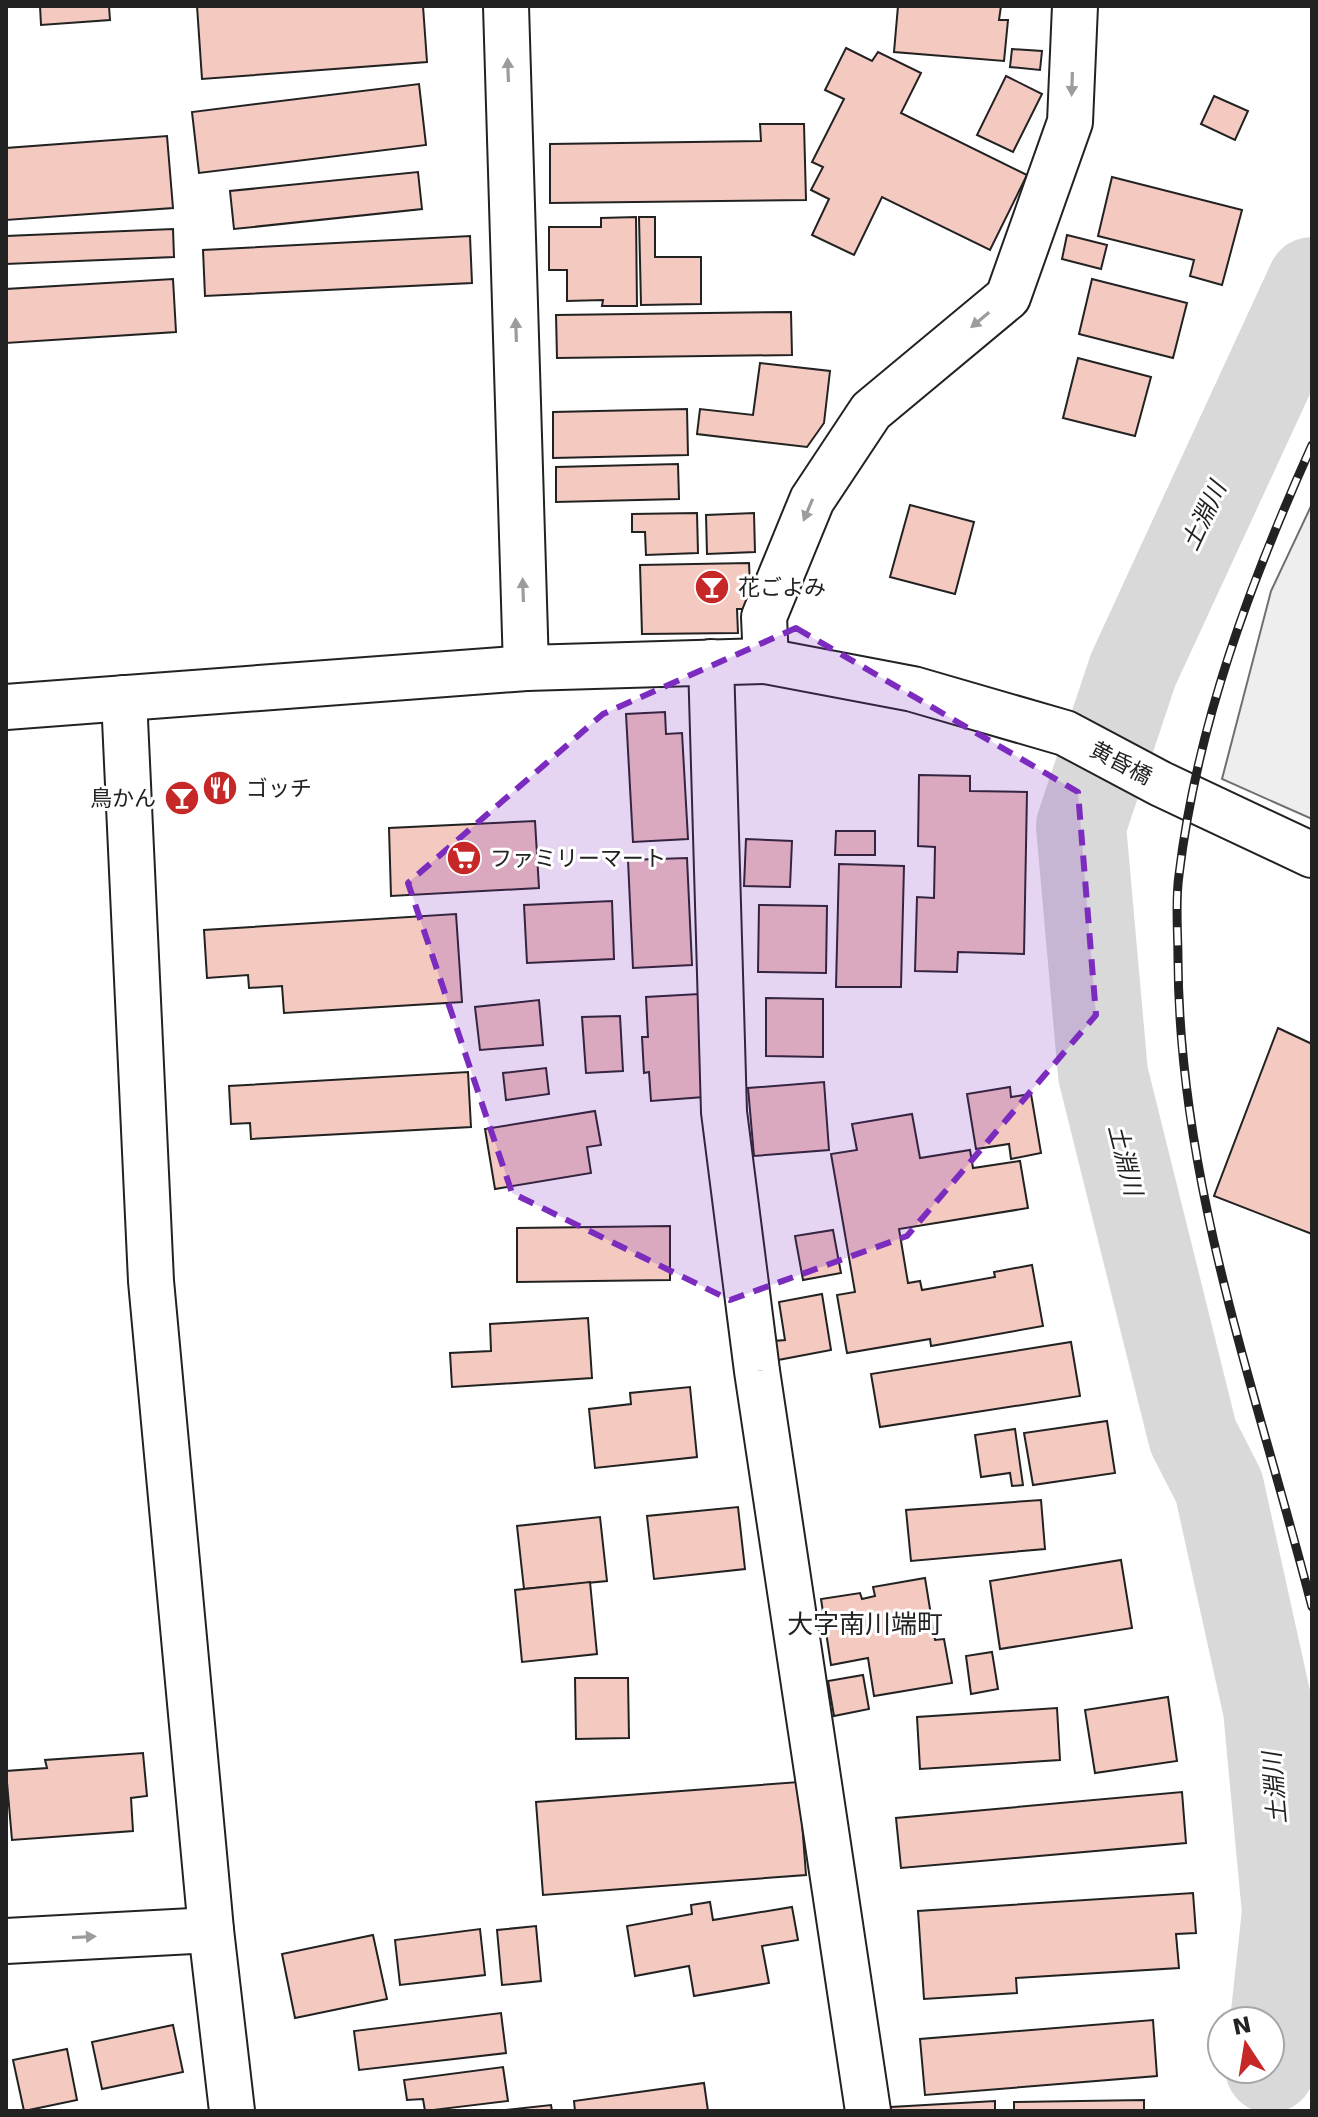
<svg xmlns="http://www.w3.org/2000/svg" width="1318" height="2117" font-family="'DejaVu Sans','Noto Sans JP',sans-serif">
<rect width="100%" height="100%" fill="#fff"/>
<polygon fill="#eee" stroke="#6f6f6f" stroke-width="2" points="1312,504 1312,819 1222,779 1271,591"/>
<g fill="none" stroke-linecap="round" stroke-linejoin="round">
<polyline stroke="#d9d9d9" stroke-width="90" points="1270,2068 1287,1912 1268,1709 1219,1487 1193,1436 1103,1074 1081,826 1133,670 1312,282"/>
</g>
<g fill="#f3c9c0" stroke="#222" stroke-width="2">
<polygon points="40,6 109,6 110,20 41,25"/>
<polygon points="197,6 423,6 427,62 202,79"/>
<polygon points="898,6 1001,6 999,20 1008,20 1004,61 894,52"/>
<polygon points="846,48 872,61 878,52 921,73 901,113 1027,175 990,250 882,197 854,255 812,235 829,199 811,190 823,167 812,162 844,99 825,90"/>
<polygon points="1012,49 1042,51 1040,70 1010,67"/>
<polygon points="1006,76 1042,94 1013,152 977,135"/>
<polygon points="419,84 426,145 199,173 192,112"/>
<polygon points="1214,96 1248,111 1235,140 1201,124"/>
<polygon points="760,124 804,124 806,200 550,203 550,144 761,141"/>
<polygon points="167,136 173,208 6,220 6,148"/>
<polygon points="418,172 422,209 234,229 230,191"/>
<polygon points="1112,177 1242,210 1222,285 1190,276 1194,260 1098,236"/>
<polygon points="636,217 637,306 602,306 603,300 567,301 567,270 549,270 549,227 601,227 601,218"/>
<polygon points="639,217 655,217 655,257 701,257 701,304 641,305"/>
<polygon points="173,229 174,257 6,264 6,236"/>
<polygon points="1067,235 1107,245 1101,269 1062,259"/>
<polygon points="470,236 472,283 205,296 203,250"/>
<polygon points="173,279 176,332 6,343 6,289"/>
<polygon points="1092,279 1187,303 1173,358 1079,334"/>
<polygon points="791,312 792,355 557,358 556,315"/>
<polygon points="1078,358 1151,377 1135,436 1063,418"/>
<polygon points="760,363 830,371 824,423 807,447 697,434 700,409 753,415"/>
<polygon points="687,409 688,455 553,458 553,412"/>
<polygon points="678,464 679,499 556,502 556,467"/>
<polygon points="910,505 974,522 955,594 890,577"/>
<polygon points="697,513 698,553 646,555 645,532 632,532 632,514"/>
<polygon points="754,513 755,552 707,554 706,515"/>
<polygon points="749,563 751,609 737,609 738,633 642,634 640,565"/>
<polygon points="665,712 666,734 682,733 688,839 633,842 626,714"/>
<polygon points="919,775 970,776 970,791 1027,792 1024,954 958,952 957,972 915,971 917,897 934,898 935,847 918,846"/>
<polygon points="535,821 539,888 391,896 389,828"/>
<polygon points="836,831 875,831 875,855 835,855"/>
<polygon points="746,839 792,841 790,887 744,886"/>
<polygon points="687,858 692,965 633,968 628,860"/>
<polygon points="839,864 904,866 901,987 836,987"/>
<polygon points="612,901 614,959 527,963 524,905"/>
<polygon points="759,905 827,906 826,973 758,972"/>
<polygon points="456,914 462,1002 284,1013 282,986 249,988 248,975 207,978 204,930"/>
<polygon points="699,994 704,1097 651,1101 649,1072 644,1073 642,1037 648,1037 646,997"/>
<polygon points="766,998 823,999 823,1057 766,1056"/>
<polygon points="539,1000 543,1045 480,1050 475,1007"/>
<polygon points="620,1016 623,1071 586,1073 582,1017"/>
<polygon points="1278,1028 1312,1044 1312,1234 1214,1196"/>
<polygon points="546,1068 549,1094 506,1100 503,1073"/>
<polygon points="468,1072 471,1127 251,1139 250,1123 231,1124 229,1086"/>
<polygon points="824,1082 829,1150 754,1156 748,1088"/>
<polygon points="1010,1087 1011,1097 1031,1094 1041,1153 1011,1159 1009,1144 976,1149 967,1094"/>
<polygon points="595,1111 601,1145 587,1147 591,1173 495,1189 485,1129"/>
<polygon points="912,1114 920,1158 970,1150 973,1168 1020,1161 1028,1208 899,1229 908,1283 920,1281 922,1290 995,1277 994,1272 1032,1265 1043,1326 931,1346 930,1339 847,1353 837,1295 855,1292 831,1154 857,1150 852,1124"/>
<polygon points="670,1226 670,1280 517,1282 517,1228"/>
<polygon points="833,1230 841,1273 803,1280 795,1236"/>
<polygon points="822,1294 831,1350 778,1360 774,1341 785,1340 779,1302"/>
<polygon points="588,1318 592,1378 452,1387 450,1353 491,1351 490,1324"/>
<polygon points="1071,1342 1080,1396 880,1427 871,1374"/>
<polygon points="690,1387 697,1457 595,1468 589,1409 631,1404 630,1393"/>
<polygon points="1107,1421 1115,1473 1033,1485 1024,1433"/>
<polygon points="1015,1429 1023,1485 1012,1486 1010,1473 981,1477 975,1435"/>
<polygon points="1041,1500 1045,1549 911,1561 906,1510"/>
<polygon points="738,1507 745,1569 654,1579 647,1516"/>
<polygon points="600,1517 607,1581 524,1589 517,1526"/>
<polygon points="1121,1560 1132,1628 1000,1649 990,1581"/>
<polygon points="925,1578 935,1640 944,1639 952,1683 874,1696 868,1658 831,1665 821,1599 860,1593 862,1599 875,1596 873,1587"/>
<polygon points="590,1582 597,1654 522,1662 515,1590"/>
<polygon points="992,1652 998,1689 971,1694 966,1656"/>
<polygon points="863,1675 869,1709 834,1716 828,1681"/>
<polygon points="575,1678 628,1678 629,1738 576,1739"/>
<polygon points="1168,1697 1177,1761 1095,1773 1085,1710"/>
<polygon points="1057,1708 1060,1760 920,1769 917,1717"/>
<polygon points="143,1753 147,1796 131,1798 133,1831 12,1840 6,1771 47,1768 45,1760"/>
<polygon points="799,1782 806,1875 543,1895 536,1802"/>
<polygon points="1182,1792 1186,1843 901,1868 896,1818"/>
<polygon points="1193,1893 1196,1933 1176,1934 1179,1968 1016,1978 1017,1993 924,1999 918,1911"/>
<polygon points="710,1902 713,1920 792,1907 798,1940 762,1946 769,1983 694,1996 689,1966 635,1976 627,1926 692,1914 691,1905"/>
<polygon points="536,1926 541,1981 502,1985 497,1930"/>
<polygon points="480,1929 485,1975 400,1985 395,1940"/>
<polygon points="373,1935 387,1999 295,2018 282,1954"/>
<polygon points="501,2013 506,2053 359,2070 354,2031"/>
<polygon points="1153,2020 1157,2076 925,2095 920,2039"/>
<polygon points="173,2025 183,2072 102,2089 92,2042"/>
<polygon points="67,2049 77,2100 24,2111 13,2060"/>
<polygon points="503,2067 508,2101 425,2111 423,2099 407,2100 404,2080"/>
<polygon points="704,2083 708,2111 575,2111 574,2101"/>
<polygon points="1144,2100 1144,2111 1014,2111 1014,2102"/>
<polygon points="995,2101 995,2111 891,2111 891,2107"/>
<polygon points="551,2105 552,2111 496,2111"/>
</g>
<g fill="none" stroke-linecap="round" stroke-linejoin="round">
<g stroke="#222" stroke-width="48">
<g id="minor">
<polyline points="506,6 526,668"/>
<polyline points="766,661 764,617 812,500 871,411 1008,297 1070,122 1075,6"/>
<polyline points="711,662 724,1112 757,1371 868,2111"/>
<polyline points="124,698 151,1281 211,1930 232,2111"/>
<polyline points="6,707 526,668 766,661 913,689 1065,733 1161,784 1312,855"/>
<polyline points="6,1941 211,1930"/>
</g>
</g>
<use href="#minor" stroke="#fff" stroke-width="44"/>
<g stroke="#222" stroke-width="9">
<path id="rail" d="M 1312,445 C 1250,583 1197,724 1179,875 C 1175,902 1178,932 1178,959 C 1179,1185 1257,1392 1312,1607"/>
</g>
<use href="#rail" stroke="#fff" stroke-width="6" stroke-dasharray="18" stroke-linecap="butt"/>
</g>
<defs><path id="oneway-solid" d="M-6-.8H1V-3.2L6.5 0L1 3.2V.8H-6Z" transform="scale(2)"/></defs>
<g fill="#9c9c9c">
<use href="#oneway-solid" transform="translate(508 70) rotate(-92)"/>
<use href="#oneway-solid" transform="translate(1072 84) rotate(92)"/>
<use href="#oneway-solid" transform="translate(980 320) rotate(140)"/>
<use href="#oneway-solid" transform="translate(516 330) rotate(-92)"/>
<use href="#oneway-solid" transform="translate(808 510) rotate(113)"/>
<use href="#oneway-solid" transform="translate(523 590) rotate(-92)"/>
<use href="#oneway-solid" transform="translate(84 1937) rotate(-3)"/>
</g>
<path fill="#7b2cbf" fill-opacity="0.2" stroke="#7b2cbf" stroke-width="6" stroke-dasharray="16 10" stroke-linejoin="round" d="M 796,628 L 1078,792 L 1096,1015 L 907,1236 L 730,1300 L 512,1193 L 408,883 L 603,714 Z"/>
<defs>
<g id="bar-disc" transform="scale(1.8)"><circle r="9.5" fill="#c62828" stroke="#fff"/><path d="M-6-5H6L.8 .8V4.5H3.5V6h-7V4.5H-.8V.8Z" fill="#fff"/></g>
<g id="restaurant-disc" transform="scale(1.8)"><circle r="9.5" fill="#c62828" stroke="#fff"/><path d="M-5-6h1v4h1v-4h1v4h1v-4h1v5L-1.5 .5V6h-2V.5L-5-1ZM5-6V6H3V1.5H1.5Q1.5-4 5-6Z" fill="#fff"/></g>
<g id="supermarket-disc" transform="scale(1.8)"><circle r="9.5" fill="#c62828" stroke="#fff"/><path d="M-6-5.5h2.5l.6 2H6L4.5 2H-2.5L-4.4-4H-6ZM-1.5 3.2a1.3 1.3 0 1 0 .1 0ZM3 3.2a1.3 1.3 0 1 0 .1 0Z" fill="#fff"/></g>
</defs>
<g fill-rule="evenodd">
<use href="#bar-disc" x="712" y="587"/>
<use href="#restaurant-disc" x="220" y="788"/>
<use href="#bar-disc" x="182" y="798"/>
<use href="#supermarket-disc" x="464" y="858"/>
</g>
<g text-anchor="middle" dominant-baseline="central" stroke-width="6" stroke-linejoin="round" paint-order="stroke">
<g font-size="22" fill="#222" stroke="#fff" text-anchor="start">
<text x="738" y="587">花ごよみ</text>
<text x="246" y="788">ゴッチ</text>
<text x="156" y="798" text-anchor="end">鳥かん</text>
<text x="490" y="858">ファミリーマート</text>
</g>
<g font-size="22" fill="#222" stroke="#fff">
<text transform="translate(1121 763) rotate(28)">黄昏橋</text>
</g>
<g font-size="24" font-style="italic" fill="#222" stroke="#fff">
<text transform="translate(1204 516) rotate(-65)">土淵川</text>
<text transform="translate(1125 1160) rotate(76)">土淵川</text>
<text transform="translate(1275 1788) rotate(-95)">土淵川</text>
</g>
<g font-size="26" fill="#222" stroke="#fff">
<text x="865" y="1624">大字南川端町</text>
</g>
</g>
<rect width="1318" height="2117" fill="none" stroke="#222222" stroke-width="16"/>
<g transform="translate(1246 2045) rotate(348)"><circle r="38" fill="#ffffff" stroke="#a7a7a7" stroke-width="2"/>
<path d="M0-6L14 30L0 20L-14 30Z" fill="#c62828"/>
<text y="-12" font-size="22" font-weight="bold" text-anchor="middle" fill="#222222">N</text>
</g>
</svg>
